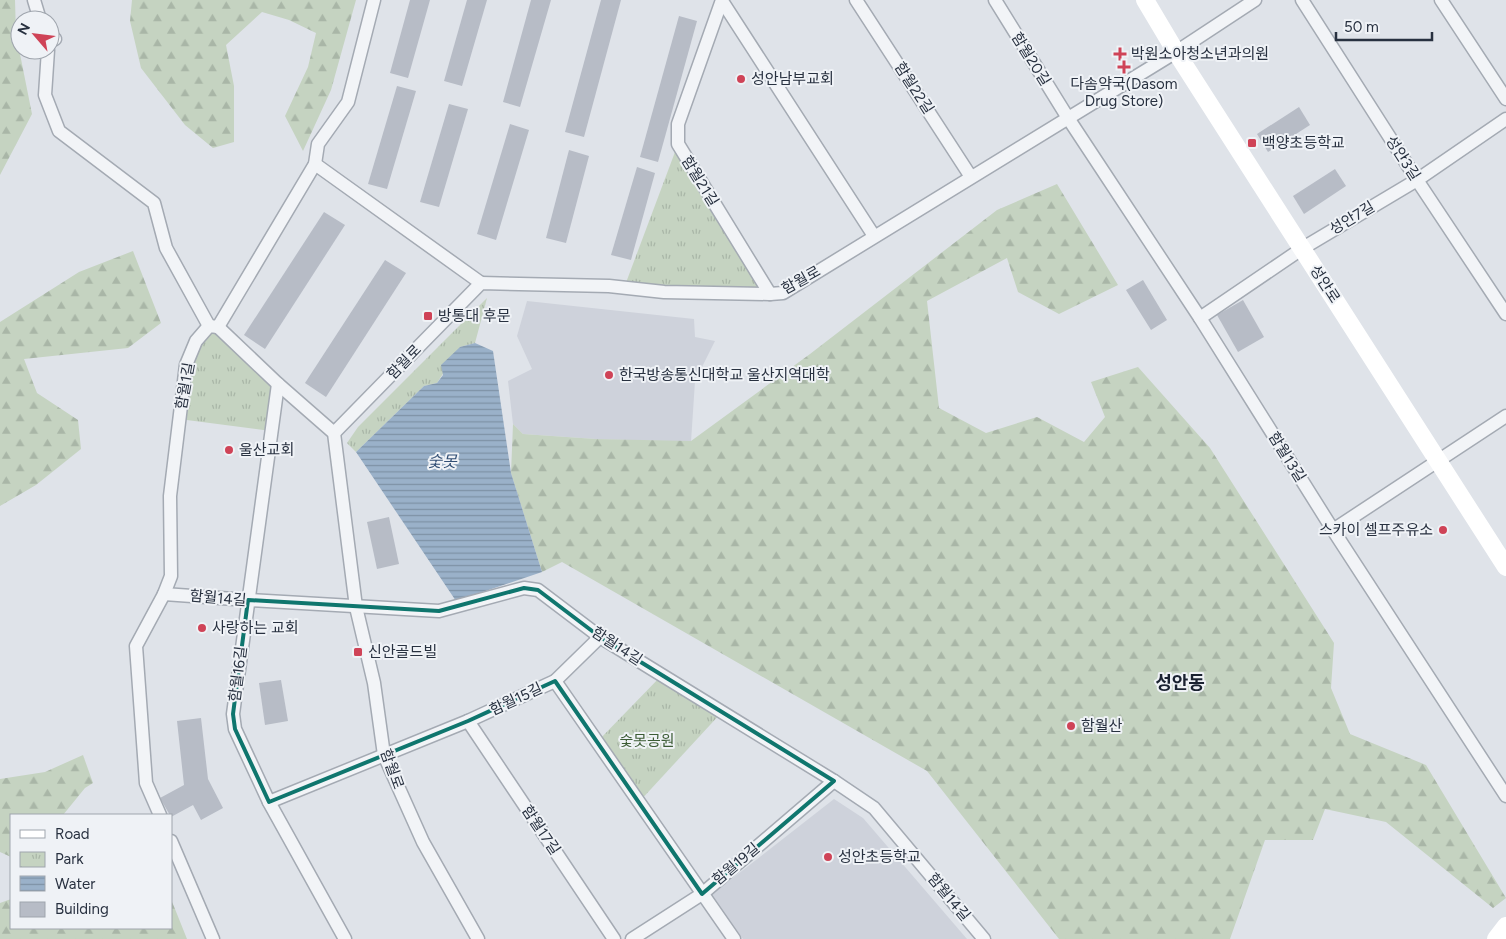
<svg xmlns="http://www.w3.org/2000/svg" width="1506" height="939" font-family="Figtree,'Noto Sans KR',sans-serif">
<defs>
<pattern id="forest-firs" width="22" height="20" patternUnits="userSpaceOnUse" patternTransform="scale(1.25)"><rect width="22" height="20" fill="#c5d3c1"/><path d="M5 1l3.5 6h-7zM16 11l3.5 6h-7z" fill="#a9b6a7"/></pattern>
<pattern id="park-tufts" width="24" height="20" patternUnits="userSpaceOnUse" patternTransform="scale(1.25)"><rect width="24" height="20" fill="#c5d3c1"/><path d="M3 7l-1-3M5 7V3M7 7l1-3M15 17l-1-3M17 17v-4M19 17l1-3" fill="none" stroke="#a9b6a7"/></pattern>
<pattern id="water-rules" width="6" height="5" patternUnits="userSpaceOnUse" patternTransform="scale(1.25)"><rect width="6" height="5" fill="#9ab1c9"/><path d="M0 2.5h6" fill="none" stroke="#7e91a5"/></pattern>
</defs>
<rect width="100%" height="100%" fill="#dfe3e9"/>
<g fill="#ced2db">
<polygon points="527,301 694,319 695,337 715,341 695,381 691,442 596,439 523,434 513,424 508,381 532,369 517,336"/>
<polygon points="834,799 863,818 967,939 743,939 711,895"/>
</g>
<g fill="url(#forest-firs)">
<polygon points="0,0 15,0 16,34 32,114 0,175"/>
<polygon points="132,0 356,0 331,90 303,151 285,116 308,67 316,33 289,20 262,12 226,45 234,86 234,142 213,148 185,125 141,68 130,21"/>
<polygon points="1057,184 1118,285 1059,314 1018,292 1007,258 927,301 939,408 986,433 1037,417 1084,442 1105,417 1091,382 1138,367 1210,448 1334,643 1331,688 1350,734 1426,765 1506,898 1493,908 1386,822 1325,809 1313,840 1265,840 1230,939 1059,939 927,771 562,562 542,572 511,473 513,424 523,434 596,439 691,441 810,354 997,210"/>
<polygon points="133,251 161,323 128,348 24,359 37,393 78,420 81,449 36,485 0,506 0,322 79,272"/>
<polygon points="83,755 93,783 85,788 63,815 11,815 11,857 0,852 0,779 45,772"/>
<polygon points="11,899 11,928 171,928 171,899 187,939 0,939 0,903"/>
</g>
<g fill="url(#park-tufts)">
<polygon points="678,144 770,294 624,288"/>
<polygon points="487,298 475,343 460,347 437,383 424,386 356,452 347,443 358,427"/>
<polygon points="209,326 278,384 271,431 179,419 186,365"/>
<polygon points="662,675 722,712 639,802 597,742"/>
</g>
<polygon fill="url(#water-rules)" points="475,343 493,351 511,473 542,572 456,601 356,452 424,386 437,383 443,375 441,365 460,347"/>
<g fill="#b7bcc6">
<polygon points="410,0 430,0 408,78 390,73"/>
<polygon points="467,0 487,0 462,86 444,81"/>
<polygon points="531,0 551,0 520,107 503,102"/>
<polygon points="601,0 621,0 584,137 565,132"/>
<polygon points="679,16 697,21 658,162 640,157"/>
<polygon points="397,86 416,91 387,189 368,184"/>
<polygon points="449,104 468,109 439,207 420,202"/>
<polygon points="1299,107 1310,125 1268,152 1257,134"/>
<polygon points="510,124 529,130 496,240 477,234"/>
<polygon points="569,150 589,156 566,243 546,238"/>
<polygon points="637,167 655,173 631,260 611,255"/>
<polygon points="1335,169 1346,186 1304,214 1293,196"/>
<polygon points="324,212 345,225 265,349 244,335"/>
<polygon points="385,260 406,273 326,397 305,383"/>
<polygon points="1143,280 1167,320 1151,330 1126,290"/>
<polygon points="1243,300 1264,337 1238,352 1217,315"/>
<polygon points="389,517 399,564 377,569 367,522"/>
<polygon points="281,680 288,721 265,725 259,683"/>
<polygon points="201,718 208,779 223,808 201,820 193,805 171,817 160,798 184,785 177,721"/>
</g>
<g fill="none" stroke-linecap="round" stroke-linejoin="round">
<g stroke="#a4aab3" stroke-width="15">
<g id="street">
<polyline points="34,0 40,20"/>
<polyline points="722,0 678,124 678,144 770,294"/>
<polyline points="856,0 971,177"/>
<polyline points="995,0 1068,118 1200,318 1333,530 1506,796"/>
<polyline points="1302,0 1417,180 1506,314"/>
<polyline points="1441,0 1506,99"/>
<polyline points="722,1 874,236"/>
<polyline points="50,36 55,39 50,41"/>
<polyline points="48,50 45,95 59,131 154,203 166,248 209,326"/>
<polyline points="315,164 481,283"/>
<polyline points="1200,318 1303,248 1417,180 1506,119"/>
<polyline points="218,327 278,384 334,433 356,607 374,683 384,755 423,842 478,939"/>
<polyline points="218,327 315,164 318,144 348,102 374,0"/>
<polyline points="278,384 233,714 235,729 269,802 345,939"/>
<polyline points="334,433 481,283 609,286 664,292 770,294 783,293 1176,52 1255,0"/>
<polyline points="1333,530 1506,416"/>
<polyline points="164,594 248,600 439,611 524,588 538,590 600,637 834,781 874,808 984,939"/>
<polyline points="555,681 734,939"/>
<polyline points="468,721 614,939"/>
<polyline points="269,802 468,721 555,681 600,637"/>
<polyline points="160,815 146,783 136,646 164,594 171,576 170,496 186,365 196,341 209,326 218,327"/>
<polyline points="171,841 213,939"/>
<polyline points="632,939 702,894 834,781"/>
</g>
</g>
<use href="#street" stroke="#f2f4f7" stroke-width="12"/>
<g stroke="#fff" stroke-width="18">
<polyline points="1145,0 1176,52 1506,567"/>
<polyline points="1496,939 1506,926"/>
</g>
</g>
<path fill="none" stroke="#0f766e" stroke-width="4" stroke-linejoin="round" d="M 524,588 L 538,590 L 600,637 L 834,781 L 702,894 L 555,681 L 468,721 L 269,802 L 235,729 L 233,714 L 248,600 L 439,611 Z"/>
<g fill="#cf4357" stroke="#eff2f6" stroke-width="2">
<path d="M1117.5 46.5h5v5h5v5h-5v5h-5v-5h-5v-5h5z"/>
<path d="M1121.5 59.5h5v5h5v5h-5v5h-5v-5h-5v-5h5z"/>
<circle cx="741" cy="79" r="5"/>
<rect x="1247" y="138" width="10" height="10" rx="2.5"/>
<rect x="423" y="311" width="10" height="10" rx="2.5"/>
<circle cx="609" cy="375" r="5"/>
<circle cx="229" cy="450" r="5"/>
<circle cx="1443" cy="530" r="5"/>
<circle cx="202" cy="628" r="5"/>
<rect x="353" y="647" width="10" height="10" rx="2.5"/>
<circle cx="1071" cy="726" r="5"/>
<circle cx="828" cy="857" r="5"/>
</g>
<g text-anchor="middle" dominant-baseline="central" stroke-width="4" stroke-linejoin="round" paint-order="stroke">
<g font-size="15" fill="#283140" stroke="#eff2f6" text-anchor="start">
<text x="1131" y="54">박원소아청소년과의원</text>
<text x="751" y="79">성안남부교회</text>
<text x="1124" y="84" text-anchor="middle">다솜약국(Dasom<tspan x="1124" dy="17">Drug Store)</tspan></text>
<text x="1262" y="143">백양초등학교</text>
<text x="438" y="316">방통대 후문</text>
<text x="619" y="375">한국방송통신대학교 울산지역대학</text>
<text x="239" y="450">울산교회</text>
<text x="1433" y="530" text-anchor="end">스카이 셀프주유소</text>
<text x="212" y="628">사랑하는 교회</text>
<text x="368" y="652">신안골드빌</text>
<text x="1081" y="726">함월산</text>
<text x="838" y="857">성안초등학교</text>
</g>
<g font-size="15" fill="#283140" stroke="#eff2f6">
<text transform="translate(1031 59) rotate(58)">함월20길</text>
<text transform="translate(914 88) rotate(57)">함월22길</text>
<text transform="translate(1403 158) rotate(57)">성안3길</text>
<text transform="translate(700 181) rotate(58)">함월21길</text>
<text transform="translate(1352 218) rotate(-31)">성안7길</text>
<text transform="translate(801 280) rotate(-29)">함월로</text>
<text transform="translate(1325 284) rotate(57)">성안로</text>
<text transform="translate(404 362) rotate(-46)">함월로</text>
<text transform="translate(185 386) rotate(-80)">함월1길</text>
<text transform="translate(1287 457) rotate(58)">함월13길</text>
<text transform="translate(218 598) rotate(5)">함월14길</text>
<text transform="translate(617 646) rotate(33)">함월14길</text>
<text transform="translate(238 674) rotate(-83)">함월16길</text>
<text transform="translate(516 699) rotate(-25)">함월15길</text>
<text transform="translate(392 769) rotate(70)">함월로</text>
<text transform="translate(541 830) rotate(56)">함월17길</text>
<text transform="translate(736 864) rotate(-40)">함월19길</text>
<text transform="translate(949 897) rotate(50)">함월14길</text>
</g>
<g font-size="15" fill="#3c5c35" stroke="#eff2f6">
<text x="647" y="741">숯못공원</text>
</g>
<g font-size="16" font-style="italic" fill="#324f75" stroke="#eff2f6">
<text x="442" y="461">숯못</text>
</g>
<g font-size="18" font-weight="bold" fill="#1a2231" stroke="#eff2f6">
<text x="1180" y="683">성안동</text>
</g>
</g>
<rect x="10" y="814" width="162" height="115" fill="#eff2f6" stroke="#9fa5ad"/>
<rect x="20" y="830" width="25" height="8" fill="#ffffff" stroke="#9fa5ad"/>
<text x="55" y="839" font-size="15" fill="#283140">Road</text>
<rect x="20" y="852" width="25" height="15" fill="url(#park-tufts)" stroke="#9fa5ad"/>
<text x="55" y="864" font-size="15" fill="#283140">Park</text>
<rect x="20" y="876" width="25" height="15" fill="url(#water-rules)" stroke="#9fa5ad"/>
<text x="55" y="889" font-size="15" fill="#283140">Water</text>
<rect x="20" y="902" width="25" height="15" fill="#b7bcc6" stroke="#9fa5ad"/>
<text x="55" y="914" font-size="15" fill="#283140">Building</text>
<g transform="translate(35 35) rotate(298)"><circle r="24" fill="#eff2f6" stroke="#9fa5ad"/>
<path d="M0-4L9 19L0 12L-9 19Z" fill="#cf4357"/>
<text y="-8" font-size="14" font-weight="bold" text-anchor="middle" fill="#283140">N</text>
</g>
<path d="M1336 32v8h96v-8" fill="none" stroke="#283140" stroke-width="2.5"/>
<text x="1344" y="32" font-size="15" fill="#283140" stroke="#eff2f6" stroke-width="4" paint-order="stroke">50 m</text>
</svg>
